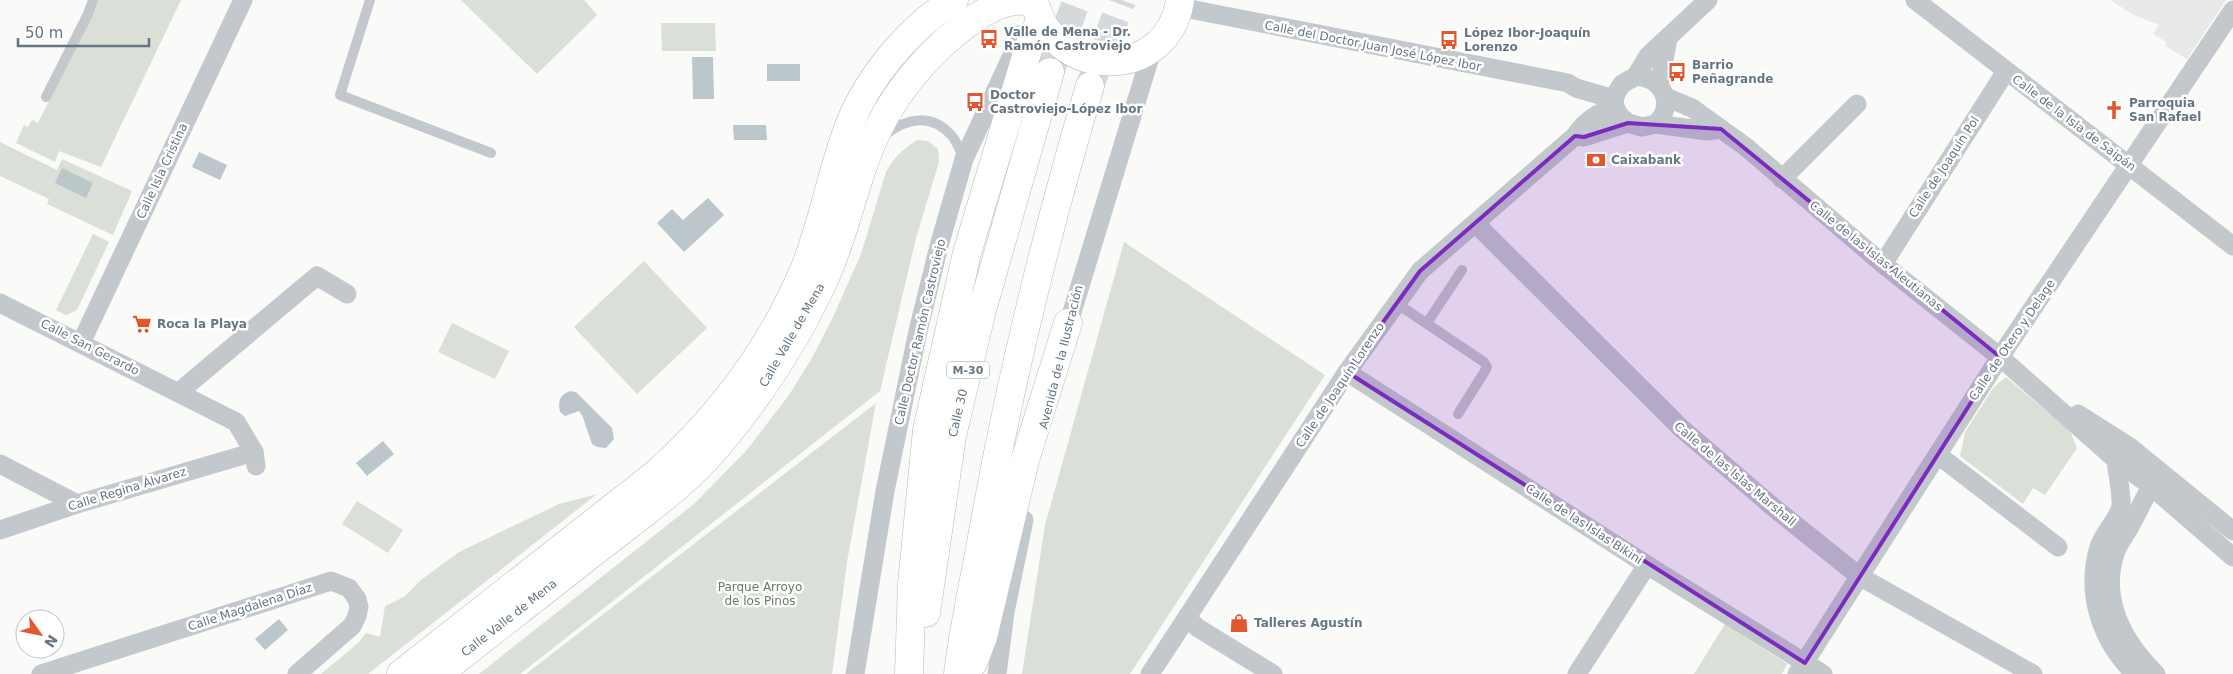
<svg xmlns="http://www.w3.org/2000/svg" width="2233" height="674" font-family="'DejaVu Sans',sans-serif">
<rect width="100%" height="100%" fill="#fafaf8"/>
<polygon fill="#e8e9e9" points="2110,0 2226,0 2187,59 2165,46 2166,42 2153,34 2159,25 2134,15"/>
<g fill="#dadfd7">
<polygon points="98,0 181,0 101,167 59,151 55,162 16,143 24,125 28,127 32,120 38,123"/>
<polygon points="461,0 584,0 597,15 537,74"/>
<polygon points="661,23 715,23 716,51 662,51"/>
<path d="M 917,140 L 928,141 L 938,149 L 939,162 L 916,238 L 880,391 L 520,674 L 479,674 L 694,504 L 746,451 L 789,395 L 812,358 L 833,317 L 861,254 L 886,172 C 894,157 903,149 917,140 Z"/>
<polygon points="0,142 57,170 62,159 132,191 113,235 47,204 49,199 0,176"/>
<polygon points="93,234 109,242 77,310 66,315 56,310"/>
<polygon points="1124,242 1325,375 1130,674 1022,674 1045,525"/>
<polygon points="644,261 707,328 637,394 574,327"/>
<polygon points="452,323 509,351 495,379 438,352"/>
<polygon points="2006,377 2070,431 2077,448 2045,495 2033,488 2023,504 1960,456 1965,432 1994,387"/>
<polygon points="876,403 847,562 832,674 526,674"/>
<polygon points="597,494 368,674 321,674 358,643 366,633 380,637 385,606 404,597 421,580 459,552 559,504"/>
<polygon points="357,501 403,530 388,553 342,524"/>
<polygon points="1725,624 1787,664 1782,674 1694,674"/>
</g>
<g fill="#bbc7cb">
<polygon points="692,57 713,57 714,99 693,99"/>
<rect x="767" y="64" width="33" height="17"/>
<polygon points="733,125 766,125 767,140 734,140"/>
<polygon points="199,152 227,165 220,180 192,167"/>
<polygon points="62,168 93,183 86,198 55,183"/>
<polygon points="708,198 724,215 684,252 657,223 672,209 683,220"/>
<path d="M 570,391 L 576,392 L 612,428 L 614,439 L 606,448 L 597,447 L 592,444 L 582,415 L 579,411 L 565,416 L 560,412 C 558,402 559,395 570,391 Z"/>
<polygon points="383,441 394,454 367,476 356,463"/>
<polygon points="279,619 288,630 265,650 255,639"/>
</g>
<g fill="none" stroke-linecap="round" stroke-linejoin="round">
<g stroke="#d5d9db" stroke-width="28" stroke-dasharray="28 14" stroke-linecap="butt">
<polyline points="1050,72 1077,0"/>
<polyline points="1091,83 1122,0"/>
</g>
<g stroke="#b3babf" stroke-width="29">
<g id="secondary">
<path d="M 1034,0 C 1052,81 1168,83 1180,0"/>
<path d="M 401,674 L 657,473 C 719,417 771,348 804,270 C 823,224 831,173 849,126 C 868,77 909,28 954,0"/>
<path d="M 438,674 C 493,631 549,587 604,544 C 644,513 687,483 720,443 C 761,394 796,340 823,282 C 841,244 850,202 864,163 C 880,115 909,74 947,40 C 963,26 988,6 1010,2 C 1018,0 1026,1 1034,0"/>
</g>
</g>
<g stroke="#b4b9bd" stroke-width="29">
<g id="motorway">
<polyline points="926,613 952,436 982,310 1050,72"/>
<polyline points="973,663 983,637 1025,460 1068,323"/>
<polyline points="909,674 912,584 927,430 967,253 1028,50 1040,20"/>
<path d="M 958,674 C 963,630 973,587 981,543 C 1008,389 1045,237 1090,86"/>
</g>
</g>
<g stroke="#c3c8cc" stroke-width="10">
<polyline points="370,0 340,95 491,153"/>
<polyline points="46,97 88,14 93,0"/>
<path d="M 885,135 C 906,118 931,113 951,135 C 957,141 960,151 964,159"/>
<polyline points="1396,303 1484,362 1487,367 1485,371 1458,414"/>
<polyline points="1427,323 1462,270"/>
</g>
<g stroke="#c3c8cc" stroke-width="19">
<polyline points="1708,0 1648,56 1636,76 1622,84 1617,92 1614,99 1615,107 1620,116 1628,123 1642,127 1656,124 1707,131 1721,129"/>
<polyline points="1915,0 2233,246"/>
<polyline points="1179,7 1568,83 1576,88 1614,99"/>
<path d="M 1636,76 C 1663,78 1676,104 1656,124"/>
<polyline points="1659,85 1668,39"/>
<polyline points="1666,97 1692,108 1746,147 1883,264 2000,357 2116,460 2151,486 2233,557"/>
<polyline points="1575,136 1584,137 1628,123"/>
<polyline points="1782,179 1857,104"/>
<polyline points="1476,224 1681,428 1773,507 1859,576 2033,674"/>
<polyline points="1883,264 2006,71"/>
<polyline points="0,303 236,422 254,452 256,466"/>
<polyline points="1065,335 1153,47"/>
<polyline points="81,343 243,0"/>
<polyline points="1347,372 1647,565 1823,674"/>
<polyline points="179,392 317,276 347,294"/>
<polyline points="2078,414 2130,447 2233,531"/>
<polyline points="1938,455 2058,547"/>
<path d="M 2116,460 C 2117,472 2122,494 2121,506 C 2118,520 2103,533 2099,547 C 2085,593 2101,641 2135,674"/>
<polyline points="0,464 77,504"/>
<path d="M 2148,474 L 2151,486 C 2143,501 2136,516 2128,530 C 2123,538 2117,546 2115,554 C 2100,600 2124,643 2156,674"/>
<polyline points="0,530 77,504 254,452"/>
<polyline points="1187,618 1198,628 1273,674"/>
<polyline points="41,674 331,581 349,588 357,599 359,607 357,616 352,626 297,674"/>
<polyline points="855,674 885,491 918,331 939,246 964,159 1022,34"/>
<polyline points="997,674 1005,612 1024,520"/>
<path d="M 1150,674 L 1347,372 L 1420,271 L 1575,136 C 1585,120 1598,113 1615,107"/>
<polyline points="1577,674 1647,565"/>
<polyline points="1797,674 2000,357 2233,10"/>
</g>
<use href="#secondary" stroke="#fff" stroke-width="28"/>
<use href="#motorway" stroke="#fff" stroke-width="28"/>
</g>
<path fill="#7b2cbf" fill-opacity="0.2" stroke="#7b2cbf" stroke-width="4" stroke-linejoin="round" d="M 1628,123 L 1721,129 L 2000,357 L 1805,663 L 1347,372 L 1420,271 L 1575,136 L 1584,137 Z"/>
<defs>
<g id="bus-bare" transform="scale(1.5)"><path d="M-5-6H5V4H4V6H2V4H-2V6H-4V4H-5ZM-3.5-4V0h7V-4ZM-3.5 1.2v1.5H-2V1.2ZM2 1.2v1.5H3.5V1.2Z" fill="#e4572e" stroke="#fff" stroke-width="2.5" paint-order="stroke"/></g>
<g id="church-bare" transform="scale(1.5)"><path d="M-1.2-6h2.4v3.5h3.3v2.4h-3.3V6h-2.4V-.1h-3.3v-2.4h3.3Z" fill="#e4572e" stroke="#fff" stroke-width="2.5" paint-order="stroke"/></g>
<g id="bank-bare" transform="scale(1.5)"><path d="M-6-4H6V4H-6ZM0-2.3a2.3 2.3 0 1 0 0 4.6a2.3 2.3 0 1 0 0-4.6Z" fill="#e4572e" stroke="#fff" stroke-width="2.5" paint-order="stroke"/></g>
<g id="supermarket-bare" transform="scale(1.5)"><path d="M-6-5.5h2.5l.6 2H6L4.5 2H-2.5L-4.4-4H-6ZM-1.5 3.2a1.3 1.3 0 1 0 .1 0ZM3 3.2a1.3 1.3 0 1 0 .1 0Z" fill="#e4572e" stroke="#fff" stroke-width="2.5" paint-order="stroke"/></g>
<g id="shop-bare" transform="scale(1.5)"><path d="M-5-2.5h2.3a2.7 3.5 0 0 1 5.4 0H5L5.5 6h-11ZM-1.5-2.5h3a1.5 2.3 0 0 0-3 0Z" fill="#e4572e" stroke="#fff" stroke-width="2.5" paint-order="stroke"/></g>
</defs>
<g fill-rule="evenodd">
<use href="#bus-bare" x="989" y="39"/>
<use href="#bus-bare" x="1449" y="40"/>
<use href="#bus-bare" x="1677" y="72"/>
<use href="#bus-bare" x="975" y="102"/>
<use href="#church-bare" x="2114" y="110"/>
<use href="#bank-bare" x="1596" y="160"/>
<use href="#supermarket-bare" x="142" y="324"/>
<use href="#shop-bare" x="1239" y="623"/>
</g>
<g text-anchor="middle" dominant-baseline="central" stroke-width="5" stroke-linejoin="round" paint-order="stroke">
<rect fill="#fff" stroke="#939fa8" stroke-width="1" x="947" y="361.5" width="42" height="17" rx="4"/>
<g font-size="11" font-weight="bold" fill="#657683">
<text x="968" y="370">M-30</text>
</g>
<g font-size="12" font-weight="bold" fill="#657683" stroke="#fff" text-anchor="start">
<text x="1004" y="32">Valle de Mena - Dr.<tspan x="1004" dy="14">Ramón Castroviejo</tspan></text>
<text x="1464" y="33">López Ibor-Joaquín<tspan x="1464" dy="14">Lorenzo</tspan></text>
<text x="1692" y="65">Barrio<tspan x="1692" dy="14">Peñagrande</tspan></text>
<text x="990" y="95">Doctor<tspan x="990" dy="14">Castroviejo-López Ibor</tspan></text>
<text x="2129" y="103">Parroquia<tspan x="2129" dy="14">San Rafael</tspan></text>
<text x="1611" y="160">Caixabank</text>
<text x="157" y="324">Roca la Playa</text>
<text x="1254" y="623">Talleres Agustín</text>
</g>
<g font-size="12" fill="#657683" stroke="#fff">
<text transform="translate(1373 46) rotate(11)">Calle del Doctor Juan José López Ibor</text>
<text transform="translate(2074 123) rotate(37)">Calle de la Isla de Saipán</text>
<text transform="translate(1944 167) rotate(-57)">Calle de Joaquín Pol</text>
<text transform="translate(162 171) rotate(-65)">Calle Isla Cristina</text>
<text transform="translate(1876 256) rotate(39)">Calle de las Islas Aleutianas</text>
<text transform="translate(920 332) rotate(-77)">Calle Doctor Ramón Castroviejo</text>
<text transform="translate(792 335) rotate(-60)">Calle Valle de Mena</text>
<text transform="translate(2012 340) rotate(-56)">Calle de Otero y Delage</text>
<text transform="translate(90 347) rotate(27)">Calle San Gerardo</text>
<text transform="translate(1061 357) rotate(-76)">Avenida de la Ilustración</text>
<text transform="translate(1340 385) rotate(-56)">Calle de Joaquín Lorenzo</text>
<text transform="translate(958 413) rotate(-77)">Calle 30</text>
<text transform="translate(1735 474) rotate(40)">Calle de las Islas Marshall</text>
<text transform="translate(127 489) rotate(-17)">Calle Regina Álvarez</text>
<text transform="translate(1584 524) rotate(33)">Calle de las Islas Bikini</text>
<text transform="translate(250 607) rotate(-18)">Calle Magdalena Díaz</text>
<text transform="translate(509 618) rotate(-38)">Calle Valle de Mena</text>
</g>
<g font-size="12" fill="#687a64" stroke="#fff">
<text x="760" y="587">Parque Arroyo<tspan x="760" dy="14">de los Pinos</tspan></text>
</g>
</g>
<g transform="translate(40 634) rotate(123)"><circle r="24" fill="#ffffff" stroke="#c1c8cd"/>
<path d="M0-4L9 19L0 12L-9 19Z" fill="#e4572e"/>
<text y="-8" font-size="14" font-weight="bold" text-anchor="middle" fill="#657683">N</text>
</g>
<path d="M18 38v8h131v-8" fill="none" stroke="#657683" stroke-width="2.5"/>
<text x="25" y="38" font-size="15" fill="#657683" stroke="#ffffff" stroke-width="4" paint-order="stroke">50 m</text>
</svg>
